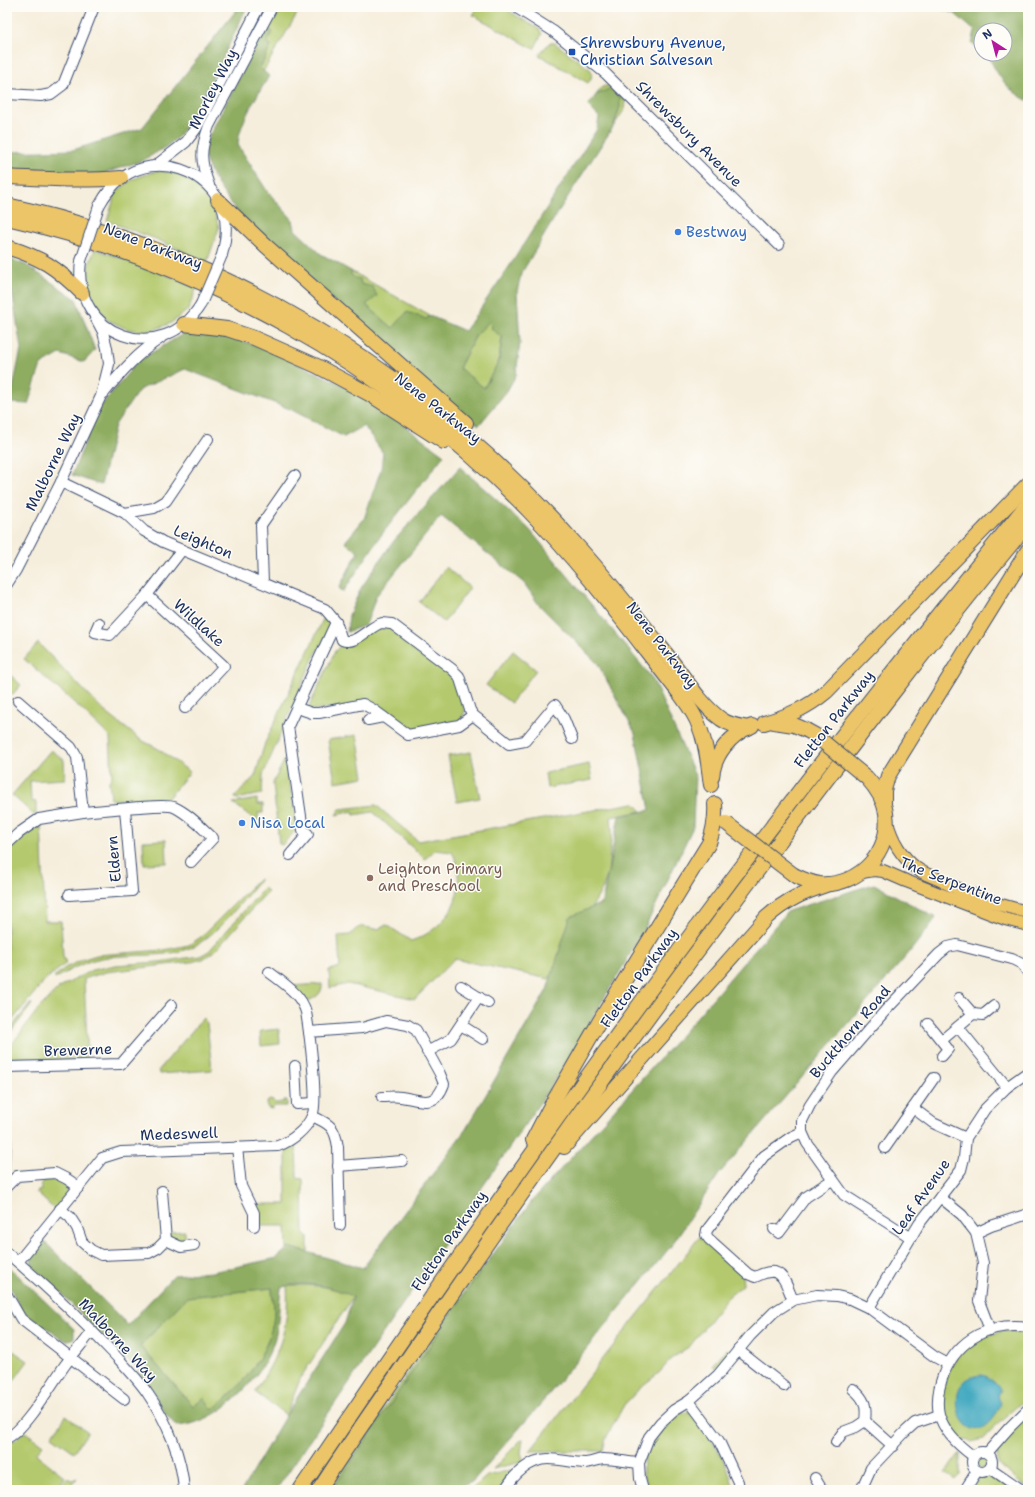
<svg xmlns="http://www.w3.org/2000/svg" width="1035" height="1497" font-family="'Shantell Sans',sans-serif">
<rect width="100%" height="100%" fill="#fdfcf7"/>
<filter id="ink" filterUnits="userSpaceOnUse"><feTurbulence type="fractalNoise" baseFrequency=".025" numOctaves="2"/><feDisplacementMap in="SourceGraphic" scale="8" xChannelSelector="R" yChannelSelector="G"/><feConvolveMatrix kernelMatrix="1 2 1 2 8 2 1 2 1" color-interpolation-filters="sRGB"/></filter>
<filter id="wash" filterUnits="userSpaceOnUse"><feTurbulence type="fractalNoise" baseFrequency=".012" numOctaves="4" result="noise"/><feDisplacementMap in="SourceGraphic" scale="16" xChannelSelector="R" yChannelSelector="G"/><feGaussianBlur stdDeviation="0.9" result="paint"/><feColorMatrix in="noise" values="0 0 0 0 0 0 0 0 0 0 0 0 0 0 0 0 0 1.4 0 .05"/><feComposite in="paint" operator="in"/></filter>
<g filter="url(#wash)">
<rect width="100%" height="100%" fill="#f6eedc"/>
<g fill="#b4c96d" stroke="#687c66">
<polygon points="276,7 301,7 263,72 260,68 271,46 268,42 265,27"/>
<polygon points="478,7 502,7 539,29 542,34 534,49 473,15"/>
<path d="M 549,43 L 555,43 L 591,70 C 592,75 592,79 588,83 L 539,55 Z"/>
<polygon points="610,85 619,92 625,100 624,110 613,127 620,107 609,89 596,95 602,87"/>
<polygon points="156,171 178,173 199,184 213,204 219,228 207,262 156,239 107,221 116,192 133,179"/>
<polygon points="95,249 139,264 197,287 188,310 171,323 148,332 127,329 106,319 92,298 85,275"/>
<polygon points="351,271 430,316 426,319 393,328 366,305 361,284 351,275"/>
<polygon points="490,320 492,329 502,336 499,361 484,388 459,368 476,335"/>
<polygon points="446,567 470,588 444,622 419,602"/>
<polygon points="325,615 333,624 313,659 263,775 262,794 236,799 235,797 255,776 265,743"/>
<polygon points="393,627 451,674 456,681 465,711 462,718 456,723 410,731 375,705 311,710 308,709 335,651 342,644 379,628"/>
<polygon points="38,643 104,711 141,740 157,748 190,772 168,798 111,800 109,781 112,777 110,737 78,706 24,659"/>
<polygon points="513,651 536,670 511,703 486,685"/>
<polygon points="8,673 21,685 11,696 7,693 7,675"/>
<polygon points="357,735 364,777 335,782 328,740"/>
<polygon points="51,750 64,760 65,779 30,781 31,801 36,802 36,814 34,815 12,795"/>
<polygon points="471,752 480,798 457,802 448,756"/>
<polygon points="285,759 298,828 282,845 279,844 273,783"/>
<polygon points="589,764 592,780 547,788 545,773"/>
<polygon points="257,799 257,804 263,804 263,813 258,813 259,823 233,803"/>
<path d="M 634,803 L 642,811 L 611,817 L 612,831 L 608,873 L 602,890 L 549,979 L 454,959 L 415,999 L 348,984 L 330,988 L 329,970 L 340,967 L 338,936 L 350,935 C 362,921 365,929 378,929 L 383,926 L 387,925 L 411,941 C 441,931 462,905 458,873 C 457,865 456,859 452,852 L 435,850 L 425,859 L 373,812 L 354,815 L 353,811 L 336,815 L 340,809 L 376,805 L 418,841 Z"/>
<polygon points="41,822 45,921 61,921 63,956 66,963 44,981 7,1027 7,852 22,837"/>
<polygon points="166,840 167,863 144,864 143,841"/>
<path d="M 259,879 L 260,880 C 242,901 215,938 190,948 C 165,958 135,954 108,957 C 89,959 71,969 55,979 L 55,976 L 65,968 L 84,959 L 97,955 L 164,950 L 189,945 L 201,937 Z"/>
<polygon points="264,888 268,891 216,950 203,959 191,962 106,972 84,979 88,1060 7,1063 7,1051 39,1008 59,988 92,970 116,965 159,962 200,956 209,951"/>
<path d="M 322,984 C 323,995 313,999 305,1002 L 291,986 Z"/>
<polygon points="31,1003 32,1004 30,1007 7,1037 7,1033"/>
<polygon points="203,1018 207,1023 212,1070 160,1074 158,1071"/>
<polygon points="279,1029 280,1044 261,1046 260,1031"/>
<polygon points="270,1100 273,1101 275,1103 284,1102 284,1100 287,1100 287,1106 275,1106 272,1109 268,1108 266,1105 267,1102"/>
<polygon points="7,1144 11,1144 9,1170 7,1168"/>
<polygon points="296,1144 297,1178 303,1179 304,1235 308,1236 308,1253 287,1248 286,1226 254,1226 254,1204 286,1204 286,1149"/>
<path d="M 48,1178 C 57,1178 64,1181 69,1189 L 66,1195 L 54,1209 L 36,1192 L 41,1190 C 41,1184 42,1182 48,1178 Z"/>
<path d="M 185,1231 L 185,1240 C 179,1243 175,1241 169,1238 L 169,1232 Z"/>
<polygon points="701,1235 742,1273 743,1285 727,1298 690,1346 672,1358 659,1373 642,1386 624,1405 606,1438 603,1451 530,1451"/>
<polygon points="477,1272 480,1272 332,1490 328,1490"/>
<path d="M 287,1285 C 310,1285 334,1285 353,1297 L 301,1377 L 286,1415 L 255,1392 C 278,1356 290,1329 287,1285 Z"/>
<path d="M 272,1288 C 272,1296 275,1307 274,1316 C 270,1354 241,1388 212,1410 L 193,1406 L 140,1346 L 187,1297 Z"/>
<polygon points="1002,1331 1020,1331 1028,1332 1028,1397 1001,1420 984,1439 971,1442 965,1440 962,1444 954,1433 947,1419 943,1407 942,1394 944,1381 957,1356 979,1338"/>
<polygon points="7,1347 28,1361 7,1390"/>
<polygon points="727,1349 731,1352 716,1369 712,1365"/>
<path d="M 681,1412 L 691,1413 C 709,1436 728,1460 734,1490 L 648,1490 C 646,1484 643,1477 643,1471 C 641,1446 664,1426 681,1412 Z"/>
<polygon points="1028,1412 1028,1488 1001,1467 998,1463 997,1446"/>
<polygon points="66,1416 88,1432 74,1452 52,1436"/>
<polygon points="24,1431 43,1445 36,1454 65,1477 56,1490 7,1490 7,1436 14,1441"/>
<polygon points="522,1439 523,1439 521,1453 523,1459 521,1462 493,1469"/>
<polygon points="960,1453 960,1474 955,1480 945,1473"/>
<circle cx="982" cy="1462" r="7"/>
<polygon points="511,1470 500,1490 471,1490 487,1476"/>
<polygon points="990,1476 995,1476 1016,1490 970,1490 978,1479"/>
<polygon points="67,1478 73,1480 77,1478 68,1490 58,1490"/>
</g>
<g fill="#8fad60" stroke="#556e5f" fill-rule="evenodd">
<polygon points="239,7 247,7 220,64 190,120 179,136 167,146 144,160 99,175 7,172 7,152 73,150 142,128"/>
<path d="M 932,7 L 1028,7 L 1028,101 C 1005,88 999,77 987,54 L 1005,54 L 1005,30 L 981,30 L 981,48 L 972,44 L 975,31 L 954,13 Z"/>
<path d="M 265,27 L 272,31 L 268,42 L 271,46 L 260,68 L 269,76 C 259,93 238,124 238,145 L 267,191 L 293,220 L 295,230 L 321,254 L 351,271 L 351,275 L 355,278 L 360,279 L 361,284 L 373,287 L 377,296 L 366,305 L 393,328 L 407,312 L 426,319 L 430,316 L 465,331 L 511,264 L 597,129 L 599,117 L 588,106 L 596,95 L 609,89 L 620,96 L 620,107 L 613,127 L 558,212 L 521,274 L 517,292 L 520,343 L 516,375 L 507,391 L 479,425 L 437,394 L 243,219 C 229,200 212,181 205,158 C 204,153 206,147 206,142 ZM 490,321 L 492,329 L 502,337 L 499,361 L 484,388 L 459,368 L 476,335 Z"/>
<polygon points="7,258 26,265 76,299 95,350 84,362 60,354 41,365 28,404 10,403 21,349 12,290 7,288"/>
<polygon points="193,328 259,346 362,394 444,455 382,534 343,592 339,588 358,552 345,542 364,519 381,469 383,453 364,426 344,437 290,409 185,369 139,390 115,425 101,485 72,475 99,408 138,361"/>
<path d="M 460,467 L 529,529 L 652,678 L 695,775 L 693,827 L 642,934 L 558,1076 L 276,1490 L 242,1490 L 286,1415 L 345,1323 L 353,1297 C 337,1287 299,1279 281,1288 C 279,1303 279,1319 276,1334 C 267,1371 231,1412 194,1423 C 189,1425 182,1425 176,1426 L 159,1405 L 154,1392 L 140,1376 L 138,1369 L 117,1351 L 61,1293 L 32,1266 L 30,1252 L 43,1240 L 128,1325 L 174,1275 L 212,1272 L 277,1258 L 289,1247 L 363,1268 L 466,1129 L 547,990 L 570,917 L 602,903 L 619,816 L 650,810 L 635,733 L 598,664 L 539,605 L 524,583 L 441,516 L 376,596 L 366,625 L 347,632 L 349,615 L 361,588 L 392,543 ZM 272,1288 C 272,1297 275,1307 274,1316 C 270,1353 241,1388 212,1410 L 205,1398 L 193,1406 L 140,1346 L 187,1297 Z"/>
<polygon points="874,884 936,918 909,953 719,1174 671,1246 545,1399 472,1482 453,1490 332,1490 480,1272 532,1201 677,1040 788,911"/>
<polygon points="7,1265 74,1329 74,1338 66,1341 22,1312 7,1281"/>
</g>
<path fill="#3fa8bf" stroke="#2d6c8e" d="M 983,1375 C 991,1378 997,1382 1001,1390 L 998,1396 L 1001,1403 C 998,1412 994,1420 986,1426 C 959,1446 939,1375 983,1375 Z"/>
</g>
<g filter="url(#ink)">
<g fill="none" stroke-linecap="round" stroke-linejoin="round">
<g stroke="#3c4c71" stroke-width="12">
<g id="minor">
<polyline points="515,7 553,31 605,73 779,245"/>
<polyline points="7,94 41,96 51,94 63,85 94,7"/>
<polyline points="155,166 186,142 196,129 259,7"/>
<path d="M 209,185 C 200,161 200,150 209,126 L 272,7"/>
<path d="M 99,206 C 105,195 112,185 122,178 C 157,152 209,170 223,210 C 228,225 226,240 222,255"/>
<path d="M 81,261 C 71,336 162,369 201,304"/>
<path d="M 104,393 C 121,372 138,353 161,338"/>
<path d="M 61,482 L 125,513 L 144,531 L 163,542 L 325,609 L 336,622 L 342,640 C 356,646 369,626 382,623 C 385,623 389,624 392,624 L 452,669 L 459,676 L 470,710 L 473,715 L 509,744 L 525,741 L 555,705 L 564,719 L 572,739"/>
<polyline points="125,513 154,508 166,501 208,439"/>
<polyline points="263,583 261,525 295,476"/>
<polyline points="7,584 16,570 61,482 101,396 109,364 107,348 103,332 95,317"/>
<polyline points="147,595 224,666 185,708"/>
<polyline points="99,623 95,632 110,635 147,595 182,550"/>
<polyline points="297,708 312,713 319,713 363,704 374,710 408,735 459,725 473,715"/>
<polyline points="368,720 383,717"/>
<path d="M 83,812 C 98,811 165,803 174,807 C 189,814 201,827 213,838 L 191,862"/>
<polyline points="7,844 19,833 39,819 83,812 77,757 71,747 18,701"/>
<polyline points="290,855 308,834 303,830 288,726 336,622"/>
<polyline points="69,895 132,891 125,809"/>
<polyline points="461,986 488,1003"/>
<polyline points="959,998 973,1014 983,1015 994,1006"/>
<polyline points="928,1024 948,1049 942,1056"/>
<polyline points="461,1025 483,1039"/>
<polyline points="958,1027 1007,1087"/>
<path d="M 309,1032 L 362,1028 L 386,1021 L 408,1025 L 416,1030 L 440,1074 L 444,1084 C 435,1109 421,1100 401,1097 C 395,1096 388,1097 382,1097"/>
<polyline points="942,1040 973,1014"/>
<polyline points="427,1052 451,1039 479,997"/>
<polyline points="295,1066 297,1104 314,1103"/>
<polyline points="7,1067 121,1064 172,1005"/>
<polyline points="913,1108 933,1123 966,1138"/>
<path d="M 312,1116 C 330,1124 335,1127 338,1147 L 340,1225"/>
<polyline points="237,1147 241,1186 254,1213 254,1226"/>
<polyline points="885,1148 934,1078"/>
<polyline points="338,1166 402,1161"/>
<polyline points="7,1186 17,1176 55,1173 67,1179 79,1187"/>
<polyline points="940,1197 962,1215 976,1233 983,1263 979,1301 990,1330"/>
<polyline points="60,1209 70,1217 77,1228 82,1242 91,1250 101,1255 149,1253 158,1248 166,1240 162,1191"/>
<polyline points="774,1229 779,1233 806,1197 832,1180"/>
<polyline points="976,1233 991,1226 1028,1214"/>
<polyline points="910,1237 844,1195 807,1143 802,1132 802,1121 810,1105 832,1072 885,1011 939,954 948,947 957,945 1012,959 1022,964 1028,973"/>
<polyline points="166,1240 181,1247 194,1245"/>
<path d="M 7,1253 C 44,1284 80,1318 113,1353 C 125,1366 138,1379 148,1394 C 167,1421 182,1457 184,1490"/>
<path d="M 18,1262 L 102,1158 L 121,1152 L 278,1146 C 291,1141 306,1130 312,1116 C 319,1103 309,1030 306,1012 C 301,994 283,983 269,972"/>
<polyline points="7,1295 21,1319 124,1399"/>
<path d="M 793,1300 C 788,1290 784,1270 770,1272 C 765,1272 760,1275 755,1277 L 748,1274 L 709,1239 L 706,1235 L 707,1230 L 764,1156 L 791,1137 L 802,1132"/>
<polyline points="869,1308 919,1224 961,1170 964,1158 966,1138 985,1109 1007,1087 1028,1072"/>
<polyline points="738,1350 784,1386"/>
<polyline points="689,1401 719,1441 738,1482 739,1490"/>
<polyline points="865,1421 893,1446"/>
<path d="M 7,1438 C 25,1430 52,1383 65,1365 C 73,1354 83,1343 92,1331"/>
<path d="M 836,1442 L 843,1432 L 856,1427 L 865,1421 C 867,1406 865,1399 853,1389"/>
<circle cx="982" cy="1462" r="10"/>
<polyline points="987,1453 1009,1428 1028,1409"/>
<path d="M 973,1456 C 959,1446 944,1432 939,1414 C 936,1400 939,1386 944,1373 C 959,1338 991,1322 1028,1327"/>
<polyline points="990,1468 1022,1490"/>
<polyline points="815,1478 821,1488 824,1490"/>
<path d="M 505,1490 C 513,1475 530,1459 548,1459 C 560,1459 572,1463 585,1463 C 591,1463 596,1460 603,1459 C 614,1459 627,1462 639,1463"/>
<polyline points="643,1490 640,1479 639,1463 649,1437 660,1423 674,1410 689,1401 718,1375 750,1336 774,1312 793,1300 817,1295 837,1296 850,1299 869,1308 935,1357 948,1364"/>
<polyline points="861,1490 871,1468 905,1432 915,1423 939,1415"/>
<polyline points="965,1490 977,1471"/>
</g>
</g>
<g stroke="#3c4c71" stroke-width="14">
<g id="major">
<path d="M 887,822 C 892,841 901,856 916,868 C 922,873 931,876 938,879 C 966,894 997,905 1028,912"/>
<polyline points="862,872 874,870 883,871 906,881 1005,919 1028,925"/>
</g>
</g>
<g stroke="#3c4c71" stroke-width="16">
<g id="highway">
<path d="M 7,177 C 46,179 83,181 121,178"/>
<polyline points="218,200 265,245 466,423"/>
<path d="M 7,205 C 226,253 423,373 572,540 C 606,577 637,616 667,655 C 683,675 701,705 721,719 C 729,725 738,726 748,728"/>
<path d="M 7,218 C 204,263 387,365 529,511 C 584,567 631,632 680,694 C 687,704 695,714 699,726 C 707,745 708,765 711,785"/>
<path d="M 7,247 C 42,258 56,267 82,293"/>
<polyline points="184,324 227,329 254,338 317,366 371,395 444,442"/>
<polyline points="774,722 794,725 806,730"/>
<path d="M 764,723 C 788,716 807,708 826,692 L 1028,484"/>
<path d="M 712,777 C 714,754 731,734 752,726"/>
<polyline points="884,804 884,790 888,776 1028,550"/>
<path d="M 794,875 C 802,879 811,883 820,884 C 859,887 892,851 886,813 C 884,799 876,788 867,778"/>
<path d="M 533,1140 L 549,1109 L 602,1017 L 709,843 C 714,829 716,818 715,804"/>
<path d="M 564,1147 L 766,918 C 787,899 803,893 829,884"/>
<path d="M 300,1490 C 456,1258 617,1029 787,807 C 866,704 947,603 1028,503"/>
<path d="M 319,1490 C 347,1446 377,1404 407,1360 C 515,1201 627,1044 743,890 C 836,767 929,643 1028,524"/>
</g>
</g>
<use href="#minor" stroke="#fff" stroke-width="10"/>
<use href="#major" stroke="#edc569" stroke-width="12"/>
<use href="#highway" stroke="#edc569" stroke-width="14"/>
<g stroke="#3c4c71" stroke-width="12" stroke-linecap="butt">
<g id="minor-bridge">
<polyline points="81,261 99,206"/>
<polyline points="201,304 222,255"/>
</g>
</g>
<g stroke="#3c4c71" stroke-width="16" stroke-linecap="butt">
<g id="highway-bridge">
<polyline points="806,730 815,735 867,778"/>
<polyline points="726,823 794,875"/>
</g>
</g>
<use href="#minor-bridge" stroke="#fff" stroke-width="10"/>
<use href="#highway-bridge" stroke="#edc569" stroke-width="14"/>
</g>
</g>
<rect fill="#1a4fb4" stroke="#fdfcf7" stroke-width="1.5" x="568" y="48" width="8" height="8" rx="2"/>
<g fill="#3f7fe0" stroke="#fdfcf7" stroke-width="1.5">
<circle cx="678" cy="232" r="4"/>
<circle cx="242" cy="823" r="4"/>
</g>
<circle fill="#8d6e63" stroke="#fdfcf7" stroke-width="1.5" cx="370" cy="878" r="4"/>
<g text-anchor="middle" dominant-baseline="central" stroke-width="3" stroke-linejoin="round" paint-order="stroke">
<g font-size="15" fill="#164399" stroke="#fdfcf7" text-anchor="start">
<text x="580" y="43">Shrewsbury Avenue,<tspan x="580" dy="17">Christian Salvesan</tspan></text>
</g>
<g font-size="15" fill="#1b2f5e" stroke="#fdfcf7">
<text transform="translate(213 89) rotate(-63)">Morley Way</text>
<text transform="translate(689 134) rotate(45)">Shrewsbury Avenue</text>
<text transform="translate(153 246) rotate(21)">Nene Parkway</text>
<text transform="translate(438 408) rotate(38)">Nene Parkway</text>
<text transform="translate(53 462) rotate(-64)">Malborne Way</text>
<text transform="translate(203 542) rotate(23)">Leighton</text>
<text transform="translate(199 623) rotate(42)">Wildlake</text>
<text transform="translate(662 645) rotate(52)">Nene Parkway</text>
<text transform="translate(834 719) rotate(-52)">Fletton Parkway</text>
<text transform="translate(114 859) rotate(-95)">Eldern</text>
<text transform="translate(951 881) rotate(21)">The Serpentine</text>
<text transform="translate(639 978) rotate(-54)">Fletton Parkway</text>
<text transform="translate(850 1032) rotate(-50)">Buckthorn Road</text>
<text transform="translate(78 1050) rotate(-2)">Brewerne</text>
<text transform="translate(179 1134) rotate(-2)">Medeswell</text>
<text transform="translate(921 1197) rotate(-55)">Leaf Avenue</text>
<text transform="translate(449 1241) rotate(-55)">Fletton Parkway</text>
<text transform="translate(118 1340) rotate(47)">Malborne Way</text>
</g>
<g font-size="15" fill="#366cbe" stroke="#fdfcf7" text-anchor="start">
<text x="686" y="232">Bestway</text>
<text x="250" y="823">Nisa Local</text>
</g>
<g font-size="15" fill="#785e54" stroke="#fdfcf7" text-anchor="start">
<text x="378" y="869">Leighton Primary<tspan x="378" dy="17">and Preschool</tspan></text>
</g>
</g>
<rect width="1035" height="1497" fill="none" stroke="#fdfcf7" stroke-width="24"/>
<g transform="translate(993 42) rotate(324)"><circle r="19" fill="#fdfcf7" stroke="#a3aaba"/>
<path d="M0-3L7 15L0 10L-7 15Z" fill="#b5179e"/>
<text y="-6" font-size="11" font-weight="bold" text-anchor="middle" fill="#1b2f5e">N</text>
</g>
</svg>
